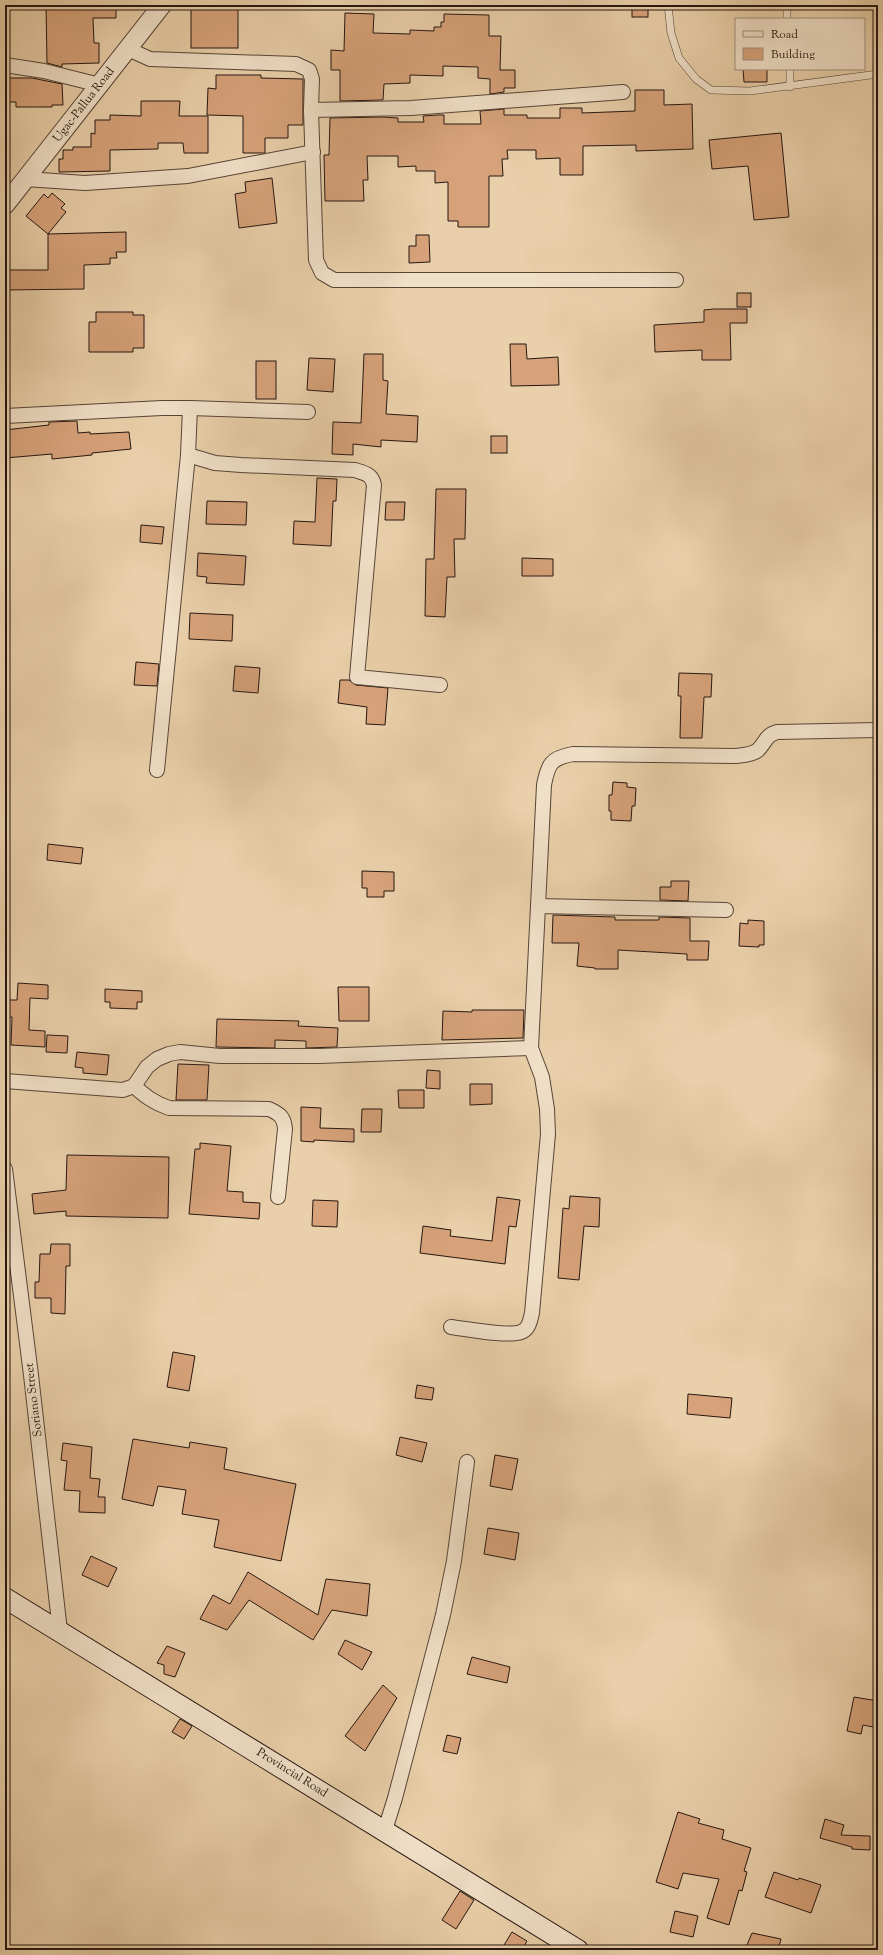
<svg xmlns="http://www.w3.org/2000/svg" width="883" height="1955" font-family="'Sorts Mill Goudy',serif">
<rect width="100%" height="100%" fill="#ead0aa"/>
<filter id="stains"><feTurbulence type="fractalNoise" baseFrequency=".005" numOctaves="4"/><feColorMatrix values="0 0 0 0 .2 0 0 0 0 .09 0 0 0 0 .02 0 0 0 .5 -.17"/></filter>
<radialGradient id="worn" r=".72"><stop offset=".6" stop-color="#630" stop-opacity="0"/><stop offset="1" stop-color="#630" stop-opacity=".3"/></radialGradient>
<g fill="#d7a27a" stroke="#251711">
<polygon points="46,5 116,5 116,18 93,18 94,43 99,43 99,63 62,64 62,67 47,63"/>
<rect x="632" y="5" width="16" height="12"/>
<rect x="191" y="7" width="47" height="41"/>
<polygon points="345,13 374,14 373,33 410,34 410,30 434,31 434,27 441,27 441,22 444,22 444,14 489,15 489,36 501,36 500,70 515,70 515,88 504,88 504,92 490,94 490,79 478,78 478,67 443,66 443,76 410,75 410,83 384,84 383,100 340,101 340,70 331,70 331,50 344,51"/>
<polygon points="743,69 767,69 767,82 744,82"/>
<polygon points="216,75 261,75 261,78 303,79 303,125 288,125 288,138 265,138 265,153 243,153 243,116 207,115 208,88 216,89"/>
<polygon points="5,78 32,78 62,84 63,105 52,105 52,107 16,107 16,102 5,102"/>
<polygon points="635,90 664,90 664,105 692,104 693,149 636,151 636,145 583,146 583,175 560,175 560,158 536,159 536,150 507,150 508,159 502,159 503,176 489,176 489,227 458,227 458,221 448,221 448,182 435,183 435,171 416,171 416,166 398,167 398,156 367,156 368,180 363,180 364,201 325,201 324,155 329,155 330,118 383,117 398,118 398,122 424,122 423,116 438,115 444,115 444,124 481,124 480,111 504,109 504,115 527,115 527,118 560,118 560,108 582,108 582,113 635,111"/>
<polygon points="141,101 180,101 179,116 208,116 208,153 184,153 183,143 158,143 158,149 110,150 110,171 59,172 59,159 63,159 63,150 73,150 73,147 91,147 91,133 95,134 95,120 110,120 110,115 141,116"/>
<polygon points="781,133 789,217 754,220 748,166 712,169 709,140"/>
<polygon points="272,178 277,223 239,228 235,194 246,192 245,182"/>
<polygon points="52,193 65,204 61,208 66,212 48,234 26,216 44,194 48,198"/>
<polygon points="126,232 126,252 116,252 117,258 110,258 110,264 84,265 84,289 5,290 5,270 48,270 48,234"/>
<polygon points="416,235 429,235 430,262 409,263 409,246 416,246"/>
<rect x="737" y="293" width="14" height="14"/>
<polygon points="714,309 747,309 747,323 730,323 731,360 702,360 702,350 655,352 654,325 704,322 704,310"/>
<polygon points="96,312 133,312 133,315 144,315 144,348 133,348 133,352 89,352 89,322 96,322"/>
<polygon points="510,344 526,344 527,359 558,357 559,385 511,386"/>
<polygon points="364,354 383,354 383,380 388,381 386,414 418,416 417,442 381,440 381,447 353,444 353,455 332,454 333,422 361,423"/>
<polygon points="309,358 335,359 333,392 307,390"/>
<rect x="256" y="361" width="20" height="38"/>
<polygon points="77,421 78,433 90,432 90,434 129,432 131,449 92,453 92,455 52,459 52,454 5,458 5,430 49,425 49,422"/>
<rect x="491" y="436" width="16" height="17"/>
<polygon points="317,478 337,479 336,501 333,501 331,546 293,544 294,521 315,522"/>
<polygon points="436,489 466,489 465,539 454,539 455,577 447,577 445,617 425,616 426,559 434,559"/>
<polygon points="207,501 247,502 246,525 206,524"/>
<polygon points="386,502 405,502 404,520 385,520"/>
<polygon points="141,525 164,527 162,544 140,542"/>
<polygon points="198,553 246,556 244,585 206,583 207,577 197,576"/>
<polygon points="522,558 553,559 553,576 522,576"/>
<polygon points="190,613 233,615 232,641 189,639"/>
<polygon points="136,662 159,664 157,686 134,685"/>
<polygon points="235,666 260,668 258,693 233,691"/>
<polygon points="679,673 712,674 711,697 704,697 702,738 680,738 681,696 678,696"/>
<polygon points="340,680 349,680 356,685 388,688 385,725 366,724 367,707 338,703"/>
<polygon points="613,782 627,783 627,787 636,788 635,806 632,806 631,821 611,820 611,811 609,811 609,795 612,795"/>
<polygon points="48,844 83,848 81,864 47,860"/>
<polygon points="362,871 394,872 394,891 384,891 384,897 367,897 367,888 362,888"/>
<polygon points="671,881 689,881 688,901 660,900 660,887 671,887"/>
<polygon points="553,915 615,917 615,920 659,920 659,917 690,918 690,941 709,941 708,960 687,960 687,954 618,950 618,969 595,969 595,968 577,966 579,943 552,943"/>
<polygon points="748,920 764,921 764,945 759,945 759,947 739,946 740,923 748,924"/>
<polygon points="18,983 48,985 48,999 30,998 29,1030 45,1031 45,1047 11,1045 12,1017 7,1017 8,1000 17,1000"/>
<polygon points="338,987 369,987 369,1021 339,1021"/>
<polygon points="105,989 142,991 142,1002 137,1002 137,1009 110,1008 110,1002 105,1002"/>
<polygon points="472,1010 524,1010 523,1038 442,1040 443,1011 472,1012"/>
<polygon points="217,1019 299,1021 298,1026 338,1028 337,1047 306,1048 306,1041 275,1040 275,1048 216,1047"/>
<polygon points="47,1035 68,1036 67,1053 46,1052"/>
<polygon points="77,1052 109,1055 107,1075 83,1073 83,1068 75,1067"/>
<polygon points="178,1064 209,1065 207,1100 176,1100"/>
<polygon points="427,1070 440,1071 440,1089 426,1088"/>
<polygon points="470,1084 492,1084 492,1104 470,1105"/>
<polygon points="398,1090 424,1090 424,1108 399,1108"/>
<polygon points="301,1107 321,1108 320,1128 354,1129 354,1142 314,1140 314,1142 301,1141"/>
<polygon points="362,1109 382,1109 381,1132 361,1132"/>
<polygon points="200,1143 231,1146 227,1191 243,1192 243,1202 260,1203 259,1219 189,1214 195,1149 200,1149"/>
<polygon points="67,1155 169,1157 168,1218 66,1216 66,1211 34,1214 32,1194 66,1190"/>
<polygon points="570,1196 600,1198 599,1227 584,1226 579,1280 558,1278 563,1208 569,1209"/>
<polygon points="497,1197 520,1200 516,1227 509,1226 505,1264 420,1253 423,1226 451,1230 450,1236 492,1241"/>
<polygon points="313,1200 338,1201 337,1227 312,1226"/>
<polygon points="51,1244 70,1244 70,1266 66,1266 65,1314 51,1313 51,1298 35,1298 35,1282 39,1282 40,1254 50,1254"/>
<polygon points="173,1352 195,1356 189,1391 167,1387"/>
<polygon points="417,1385 434,1388 432,1400 415,1398"/>
<polygon points="688,1394 732,1398 730,1418 687,1414"/>
<polygon points="400,1437 427,1443 422,1462 396,1455"/>
<polygon points="133,1439 189,1448 190,1442 227,1448 224,1469 296,1484 281,1561 214,1547 219,1520 182,1514 186,1490 158,1486 153,1506 122,1499"/>
<polygon points="63,1443 92,1447 90,1478 100,1479 98,1497 105,1497 105,1513 79,1512 80,1491 64,1490 67,1461 61,1460"/>
<polygon points="495,1455 518,1459 512,1490 490,1486"/>
<polygon points="488,1528 519,1533 515,1560 484,1554"/>
<polygon points="91,1556 117,1568 108,1587 82,1575"/>
<polygon points="248,1572 318,1615 326,1579 370,1584 367,1616 332,1610 313,1640 249,1600 227,1630 200,1619 213,1595 230,1604"/>
<polygon points="345,1640 372,1652 362,1670 338,1654"/>
<polygon points="167,1646 185,1653 175,1677 164,1674 164,1665 157,1663"/>
<polygon points="472,1657 510,1667 507,1683 467,1674"/>
<polygon points="383,1685 397,1698 365,1751 345,1736"/>
<polygon points="854,1697 878,1701 878,1728 863,1725 861,1734 847,1731"/>
<polygon points="180,1719 192,1726 184,1739 172,1732"/>
<polygon points="447,1735 461,1738 457,1754 443,1751"/>
<polygon points="678,1812 700,1819 698,1823 724,1830 722,1839 751,1848 744,1871 747,1872 742,1891 739,1890 729,1925 707,1918 719,1879 683,1873 678,1889 656,1882"/>
<polygon points="825,1819 844,1825 841,1835 870,1836 870,1850 852,1849 852,1847 820,1838"/>
<polygon points="774,1872 798,1880 799,1878 821,1885 811,1913 765,1897"/>
<polygon points="460,1891 474,1900 456,1929 442,1920"/>
<polygon points="675,1911 698,1916 693,1937 670,1932"/>
<polygon points="512,1932 527,1941 522,1950 501,1950"/>
<polygon points="752,1933 781,1939 778,1950 745,1950"/>
</g>
<g fill="none" stroke-linecap="round" stroke-linejoin="round">
<g stroke="#564537" stroke-width="8">
<g id="service">
<polyline points="668,5 671,33 679,58 696,79 711,90 750,91 878,74"/>
<polyline points="787,5 787,19"/>
<polyline points="790,69 790,87"/>
</g>
</g>
<g stroke="#564537" stroke-width="16">
<g id="minor">
<polyline points="128,49 150,59 296,64 309,70 312,79 311,110 316,260 322,273 334,280 676,280"/>
<polyline points="5,65 44,71 100,85"/>
<polyline points="311,110 411,108 623,92"/>
<polyline points="25,179 85,183 188,176 313,152"/>
<polyline points="190,408 308,412"/>
<polyline points="5,416 162,408 190,408 188,455 157,770"/>
<path d="M 188,455 L 215,463 L 241,465 L 355,470 C 364,473 372,474 374,485 L 357,677 L 440,685"/>
<path d="M 538,906 L 544,785 C 548,764 551,758 573,754 L 736,756 C 743,755 752,755 758,750 C 765,743 766,735 777,732 L 878,730"/>
<polyline points="5,1081 123,1090 134,1086 147,1067 157,1059 169,1054 180,1052 220,1056 319,1056 531,1048"/>
<path d="M 134,1086 C 145,1096 154,1103 169,1108 L 269,1109 C 280,1114 284,1117 285,1129 L 278,1197"/>
<polyline points="5,1169 31,1375 60,1631"/>
<path d="M 451,1327 C 467,1329 508,1337 521,1332 C 529,1329 530,1321 532,1313 L 548,1134 L 547,1109 L 542,1077 L 531,1048 L 538,906 L 726,910"/>
<polyline points="385,1830 395,1798 443,1615 454,1561 467,1462"/>
</g>
</g>
<g stroke="#564537" stroke-width="20">
<polyline id="tertiary" points="5,205 162,5"/>
</g>
<g stroke="#251711" stroke-width="22">
<polyline id="secondary" points="5,1598 578,1950"/>
</g>
<use href="#service" stroke="#f1e0c8" stroke-width="7"/>
<use href="#minor" stroke="#f1e0c8" stroke-width="14"/>
<use href="#tertiary" stroke="#f1e0c8" stroke-width="18"/>
<use href="#secondary" stroke="#f1e0c8" stroke-width="20"/>
</g>
<g text-anchor="middle" dominant-baseline="central" stroke-width="3" stroke-linejoin="round" paint-order="stroke">
<g font-size="12" fill="#251711" stroke="#f1e0c8">
<text transform="translate(84 105) rotate(-52)">Ugac-Pallua Road</text>
<text transform="translate(34 1400) rotate(-97)">Soriano Street</text>
<text transform="translate(292 1773) rotate(32)">Provincial Road</text>
</g>
</g>
<rect width="883" height="1955" fill="none" stroke="#ead0aa" stroke-width="20"/>
<rect x="6" y="6" width="871" height="1943" fill="none" stroke="#251711" stroke-width="2"/>
<rect x="10" y="10" width="863" height="1935" fill="none" stroke="#251711"/>
<rect x="735" y="18" width="130" height="52" fill="#f1e0c8" stroke="#9f907f"/>
<rect x="743" y="31" width="20" height="6" fill="#f1e0c8" stroke="#9f907f"/>
<text x="771" y="38" font-size="12" fill="#251711">Road</text>
<rect x="743" y="48" width="20" height="12" fill="#d7a27a" stroke="#9f907f"/>
<text x="771" y="58" font-size="12" fill="#251711">Building</text>
<rect width="100%" height="100%" filter="url(#stains)"/>
<rect width="100%" height="100%" fill="url(#worn)"/>
</svg>
